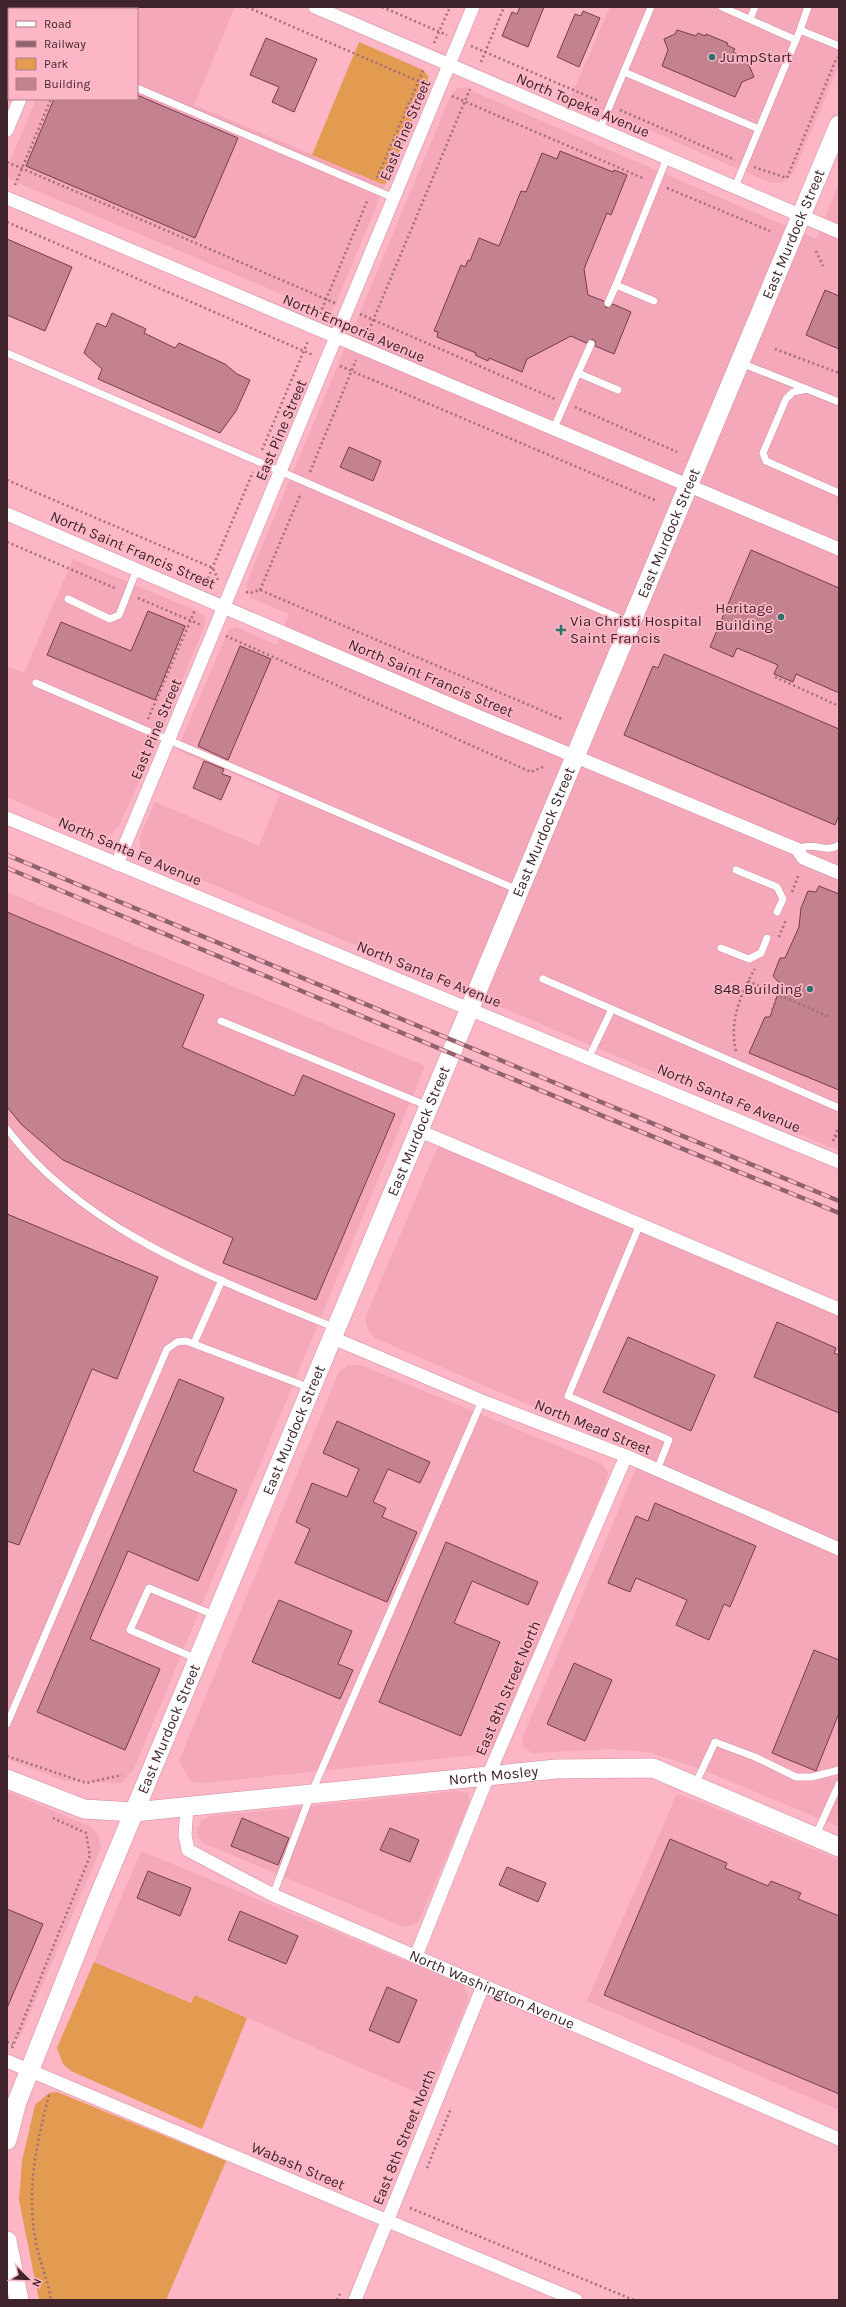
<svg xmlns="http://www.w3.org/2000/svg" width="846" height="2307" font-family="Karla,sans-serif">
<rect width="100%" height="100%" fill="#fcb6c5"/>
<g fill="#f4a8b9">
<polygon points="75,7 235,7 194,105 385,185 335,306 330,313 322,311 11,180 7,176 7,168 36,99 137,99 137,9 74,9"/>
<polygon points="610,7 839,7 839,65 794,172 789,178 782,183 771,183 571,96"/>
<polygon points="463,87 816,239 839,183 839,1151 146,856 140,848 140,836 155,802 259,846 280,794 177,750 229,629 236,627 277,645 289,614 251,598 247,592 247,582 451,95 456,89"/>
<polygon points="73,559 199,612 205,616 205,624 162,731 119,826 110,835 100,837 7,797 7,666 24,673"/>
<polygon points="7,892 425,1066 134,1769 122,1783 64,1781 7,1759"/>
<polygon points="442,1144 839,1312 839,1827 701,1769 647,1752 612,1749 532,1753 524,1747 522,1739 642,1454 375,1338 368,1330 365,1318 436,1151"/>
<polygon points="349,1364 363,1366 602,1464 608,1472 606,1482 493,1747 484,1754 203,1783 190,1781 179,1761 339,1372"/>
<polygon points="7,1791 91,1827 98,1834 101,1848 20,2037 7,2044"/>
<polygon points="457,1791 468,1793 470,1801 419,1921 411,1926 402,1926 203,1843 198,1837 197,1829 202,1820 211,1816"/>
<polygon points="677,1794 701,1802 839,1860 839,2110 587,2001"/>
<polygon points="141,1851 463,1985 468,1995 466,2006 427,2097 196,1995 191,2003 94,1962"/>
</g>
<g fill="#e39b51">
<polygon points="7,7 46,7 45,9 9,9 9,25 7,24"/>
<polygon points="359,42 423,70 428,76 428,84 385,185 312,155"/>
<polygon points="94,1962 191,2003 195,1995 247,2018 202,2129 71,2071 63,2064 57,2048"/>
<polygon points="57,2092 226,2161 166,2300 39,2300 19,2200 22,2161 35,2105 49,2093"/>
</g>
<g fill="#c48291" stroke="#763c4b">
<polygon points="520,7 544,7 528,47 502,36 512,12 517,14"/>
<polygon points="583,11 600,18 579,67 557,57 575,14 581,16"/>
<polygon points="677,30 696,36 698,33 705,36 706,34 728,43 727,45 735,49 733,52 751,61 749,65 754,77 742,82 735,97 662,66 668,50 664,39 675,34"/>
<polygon points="266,38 317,59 294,112 272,102 279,87 250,75"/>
<polygon points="137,95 238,138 195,238 26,166 54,99 137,99"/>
<polygon points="560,151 613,172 614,170 627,175 611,215 607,213 584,269 588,295 604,301 606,308 613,304 631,312 614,354 595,346 595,341 593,339 586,343 571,336 527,359 522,372 489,358 488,361 475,355 476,353 437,337 438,332 434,331 461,265 465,267 468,260 470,261 479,238 499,246 521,191 526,192 542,153 557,159"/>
<polygon points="7,239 72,267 45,331 7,315"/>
<polygon points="825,290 839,296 839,349 806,335"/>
<polygon points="112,313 146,329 144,333 175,348 179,343 225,364 237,374 250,380 236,411 220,433 98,379 102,369 84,353 97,323 106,327"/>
<polygon points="349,447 381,461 373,481 340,467"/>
<polygon points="751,550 839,588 839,693 796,674 793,682 774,674 778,665 737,648 733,657 710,647"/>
<polygon points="148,611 185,626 155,700 47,655 61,622 131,651"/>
<polygon points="240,646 271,659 228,760 198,746"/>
<polygon points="664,654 839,729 839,815 835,825 624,735 653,666 658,668"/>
<polygon points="204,761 224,769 222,774 231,777 221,800 193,788"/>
<polygon points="819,886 839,894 839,1090 749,1053 765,1017 770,1017 781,985 773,976 780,958 785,958 799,927 801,908 808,891 816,892"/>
<polygon points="7,912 204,995 182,1047 294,1096 303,1075 395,1114 316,1300 223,1263 233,1238 63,1160 22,1125 7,1107"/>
<polygon points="7,1214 158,1277 117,1379 92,1369 19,1545 7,1541"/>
<polygon points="777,1322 836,1348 834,1353 839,1355 839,1413 754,1377"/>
<polygon points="628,1337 715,1375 691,1431 603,1392"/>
<polygon points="179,1379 224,1398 193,1471 237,1490 198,1581 128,1551 90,1639 160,1669 125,1750 37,1712"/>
<polygon points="337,1421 430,1462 420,1483 388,1469 373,1502 386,1508 382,1517 417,1532 387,1602 295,1563 310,1529 296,1522 312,1483 347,1497 359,1469 323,1453"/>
<polygon points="655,1503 756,1546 730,1607 724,1604 709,1640 676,1625 687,1600 636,1578 630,1592 608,1583 636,1516 648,1521"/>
<polygon points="446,1542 538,1582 528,1605 472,1581 454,1623 500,1642 461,1736 379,1702"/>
<polygon points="279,1600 352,1631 338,1664 353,1670 340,1699 252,1662"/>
<polygon points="814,1650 839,1660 839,1713 816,1771 772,1753"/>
<polygon points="574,1663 612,1680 585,1741 547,1724"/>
<polygon points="242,1818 289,1838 278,1865 231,1846"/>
<polygon points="390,1828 419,1840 410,1862 380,1850"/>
<polygon points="670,1839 727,1863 725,1868 768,1886 771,1881 801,1893 798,1899 839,1916 839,2094 604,1995"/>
<polygon points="507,1867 546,1883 538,1902 499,1885"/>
<polygon points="148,1871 191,1888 180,1916 137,1898"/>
<polygon points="7,1909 43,1924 7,2008"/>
<polygon points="240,1911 298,1936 286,1964 228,1940"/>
<polygon points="387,1987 417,2000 399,2043 369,2030"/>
</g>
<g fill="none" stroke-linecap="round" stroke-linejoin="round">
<g stroke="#d08d9c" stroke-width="8">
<g id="lane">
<polyline points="722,7 796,40"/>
<polyline points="750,19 755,7"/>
<polyline points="800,30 839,46"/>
<polyline points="7,33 9,33"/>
<polyline points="624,72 759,129"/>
<polyline points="137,88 394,198"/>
<polyline points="600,129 651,7"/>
<polyline points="735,187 800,30 808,7"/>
<polyline points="654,301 616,285 667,158"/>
<polyline points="608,303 616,285"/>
<polyline points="7,353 631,623"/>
<polyline points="741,363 839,402"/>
<polyline points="578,373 591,344"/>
<polyline points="807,389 793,392 786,399 763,453 766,461 839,493"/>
<polyline points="553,430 578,373 618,390"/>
<polyline points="68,599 110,619 119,615 137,569"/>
<polyline points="36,683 518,890"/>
<path d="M 797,849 C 817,841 824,854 839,845"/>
<polyline points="736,870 777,887 783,899 777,912"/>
<polyline points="721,948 749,959 761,953 767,938"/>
<polyline points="543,979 839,1108"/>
<polyline points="221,1021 428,1106"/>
<polyline points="589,1057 612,1009"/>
<path d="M 7,1129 C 86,1234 218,1279 335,1328"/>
<polyline points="640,1224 568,1396 669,1440 657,1470"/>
<polyline points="194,1343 222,1280"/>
<polyline points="197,1659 130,1630 149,1588 214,1615"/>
<polyline points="7,1724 167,1349 177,1342 186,1341 310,1388"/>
<polyline points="695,1785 715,1742 755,1757 796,1777 812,1777 839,1770"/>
<polyline points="815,1837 839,1784"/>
<polyline points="273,1895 311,1794 482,1401"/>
</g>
</g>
<g stroke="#d08d9c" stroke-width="14">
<g id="street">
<polyline points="315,7 839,232"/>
<polyline points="58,9 59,7"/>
<polyline points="7,130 20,99"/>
<polyline points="7,198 839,549"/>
<polyline points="7,514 461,709 797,849 803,858 839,873"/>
<polyline points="7,818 839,1162"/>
<polyline points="117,864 473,7"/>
<polyline points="420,1131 839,1309"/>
<polyline points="333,1338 482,1401 626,1456 839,1549"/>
<path id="s1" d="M 187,1807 L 185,1835 L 188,1850 L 273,1895 L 839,2139"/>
<polyline points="416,1956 488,1776 626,1456"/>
<polyline points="7,2061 576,2300"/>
<polyline points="355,2300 483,1986"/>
</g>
</g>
<g stroke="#d08d9c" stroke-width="20">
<g id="secondary">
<path id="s2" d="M 7,1779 L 84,1809 L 134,1812 L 556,1769 L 653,1768 L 839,1847"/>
<path id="s3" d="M 7,2140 L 17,2102 L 96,1903 L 839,125"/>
<polyline points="7,2241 19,2300"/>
</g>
</g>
<g stroke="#9f6f79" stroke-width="2.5" stroke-dasharray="2 3" stroke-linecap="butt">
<polyline points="247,7 425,84"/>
<polyline points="382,7 447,35"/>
<polyline points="35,9 36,7"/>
<polyline points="89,9 90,7"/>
<polyline points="434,43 450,7"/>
<polyline points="471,46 599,101"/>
<polyline points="481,62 504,7"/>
<polyline points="7,75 9,70"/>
<polyline points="452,96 645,179"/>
<polyline points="620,110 735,160"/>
<polyline points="7,162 335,303"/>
<polyline points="754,167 787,178 837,57"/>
<polyline points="377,178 424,68"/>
<polyline points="15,185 51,99"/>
<polyline points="667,188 770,231"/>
<polyline points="7,222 313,355"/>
<polyline points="816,251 823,266"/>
<polyline points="320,314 368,199"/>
<polyline points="360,314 555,399"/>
<polyline points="367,335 470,89"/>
<polyline points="775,349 839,373"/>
<polyline points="340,366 657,501"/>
<polyline points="575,407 677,452"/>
<polyline points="262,450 308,341"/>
<polyline points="310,472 356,360"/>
<polyline points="7,480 213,568 218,580"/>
<polyline points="7,542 117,589"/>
<polyline points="206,583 253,472"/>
<polyline points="260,590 301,493"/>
<polyline points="246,592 250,593 260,590 564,720"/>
<polyline points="138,598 201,625"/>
<polyline points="226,636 531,772 543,767"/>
<polyline points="775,677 839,706"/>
<polyline points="148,719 195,610"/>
<polyline points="792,892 799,874"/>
<polyline points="779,937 786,920"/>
<polyline points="748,981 829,1017"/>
<polyline points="772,1010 778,994"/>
<path d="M 736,1051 C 729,1023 740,994 755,969"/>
<polyline points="835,1136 839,1138"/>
<polyline points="833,1141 839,1126"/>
<polyline points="7,1756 86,1783 122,1775"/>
<polyline points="7,2042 13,2044"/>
<polyline points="12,2048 90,1856 86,1833 53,1818"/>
<path d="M 49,2095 C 36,2146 26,2190 36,2243 C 40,2263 48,2280 51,2300"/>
<polyline points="427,2168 451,2108"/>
<polyline points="410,2208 634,2300"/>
<polyline points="337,2300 340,2294"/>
</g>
<use href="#lane" stroke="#fff" stroke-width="7"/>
<use href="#street" stroke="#fff" stroke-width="13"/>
<use href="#secondary" stroke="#fff" stroke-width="19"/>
<g stroke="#8f626c" stroke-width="4.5">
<g id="rail">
<polyline points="7,855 839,1201"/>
<polyline points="7,868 486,1068 839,1213"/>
</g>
</g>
<use href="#rail" stroke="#fcb6c5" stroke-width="3" stroke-dasharray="9" stroke-linecap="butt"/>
</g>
<g fill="#2c736b" stroke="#fcb6c5" stroke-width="1.5">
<circle cx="712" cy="57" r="4"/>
<circle cx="781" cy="617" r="4"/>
<path d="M559 624h4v4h4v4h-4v4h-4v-4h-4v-4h4z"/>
<circle cx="810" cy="989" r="4"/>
</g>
<g text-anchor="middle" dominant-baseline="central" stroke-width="3.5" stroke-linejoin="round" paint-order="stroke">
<g font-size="15" fill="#3f252b" stroke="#fcb6c5" text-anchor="start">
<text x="720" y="57">JumpStart</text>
<text x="773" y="608" text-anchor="end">Heritage<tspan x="773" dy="17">Building</tspan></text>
<text x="570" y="621">Via Christi Hospital<tspan x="570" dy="17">Saint Francis</tspan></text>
<text x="802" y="989" text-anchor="end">848 Building</text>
</g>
<g font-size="15" fill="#3f252b" stroke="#fcb6c5">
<text transform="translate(583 105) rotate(23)">North Topeka Avenue</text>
<text transform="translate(405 130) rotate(-67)">East Pine Street</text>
<text stroke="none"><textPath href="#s3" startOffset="2062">East Murdock Street</textPath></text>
<text transform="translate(354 328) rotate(23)">North Emporia Avenue</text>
<text transform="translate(281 430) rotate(-67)">East Pine Street</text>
<text stroke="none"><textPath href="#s3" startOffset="1738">East Murdock Street</textPath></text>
<text transform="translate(133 550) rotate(23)">North Saint Francis Street</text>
<text transform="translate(431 678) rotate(23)">North Saint Francis Street</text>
<text transform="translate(156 729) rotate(-67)">East Pine Street</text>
<text stroke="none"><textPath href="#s3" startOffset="1414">East Murdock Street</textPath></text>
<text transform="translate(130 851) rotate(23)">North Santa Fe Avenue</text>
<text transform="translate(429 974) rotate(22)">North Santa Fe Avenue</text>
<text transform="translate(729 1098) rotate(23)">North Santa Fe Avenue</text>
<text stroke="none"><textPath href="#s3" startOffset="1090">East Murdock Street</textPath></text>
<text transform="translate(593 1427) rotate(22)">North Mead Street</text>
<text stroke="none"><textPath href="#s3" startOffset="766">East Murdock Street</textPath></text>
<text transform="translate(508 1688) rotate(-67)">East 8th Street North</text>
<text stroke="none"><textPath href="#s3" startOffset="442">East Murdock Street</textPath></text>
<text stroke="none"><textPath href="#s2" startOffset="494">North Mosley</textPath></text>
<text stroke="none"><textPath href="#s1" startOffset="378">North Washington Avenue</textPath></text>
<text transform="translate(404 2137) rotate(-68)">East 8th Street North</text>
<text transform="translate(298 2166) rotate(23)">Wabash Street</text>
</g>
</g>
<rect width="846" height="2307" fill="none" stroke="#3f252b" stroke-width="16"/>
<rect x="8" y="8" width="130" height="92" fill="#fcb6c5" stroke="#b07c87"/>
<rect x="16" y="21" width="20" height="6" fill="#ffffff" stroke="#b07c87"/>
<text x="44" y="28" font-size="12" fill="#3f252b">Road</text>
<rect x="16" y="41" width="20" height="6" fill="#8f626c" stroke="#b07c87"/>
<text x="44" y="48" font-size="12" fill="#3f252b">Railway</text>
<rect x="16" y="58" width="20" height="12" fill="#e39b51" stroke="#b07c87"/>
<text x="44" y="68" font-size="12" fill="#3f252b">Park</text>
<rect x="16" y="78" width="20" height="12" fill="#c48291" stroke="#b07c87"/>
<text x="44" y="88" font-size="12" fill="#3f252b">Building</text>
<g transform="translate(28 2279) rotate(113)" stroke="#fcb6c5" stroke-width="3" paint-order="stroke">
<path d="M0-3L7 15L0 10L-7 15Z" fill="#3f252b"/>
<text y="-6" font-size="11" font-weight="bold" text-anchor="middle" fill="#3f252b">N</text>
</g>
</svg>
